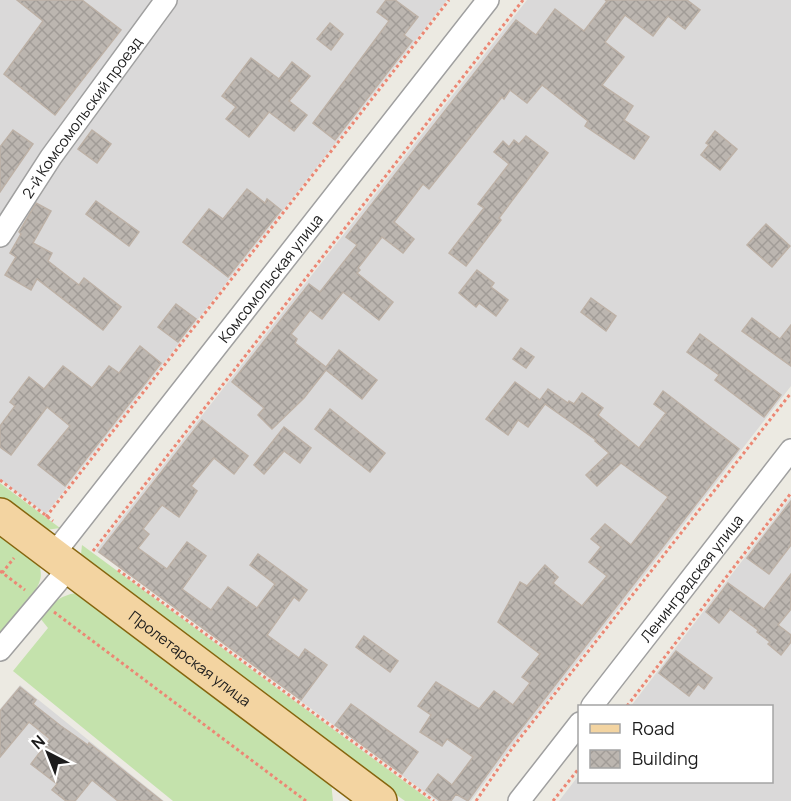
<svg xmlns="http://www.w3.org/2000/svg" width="791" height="801" font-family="Manrope,sans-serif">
<defs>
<pattern id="building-cross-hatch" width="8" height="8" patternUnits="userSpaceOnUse" patternTransform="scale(1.5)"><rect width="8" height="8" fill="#bcb6b0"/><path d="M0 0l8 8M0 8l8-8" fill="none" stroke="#a19c97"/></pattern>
</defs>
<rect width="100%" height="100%" fill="#eceae2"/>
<g fill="#dad9d9">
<polygon points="0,0 447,0 46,514 0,479"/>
<polygon points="527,0 791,0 791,386 511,747 471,801 437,801 96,551"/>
<polygon points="791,497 791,801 559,801 579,775 580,782 772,782 772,706 631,706"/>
<polygon points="20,685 164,801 0,801 0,709"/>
</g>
<g fill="#c4e2ac">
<polygon points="0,483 60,528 46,530 40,528 0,497"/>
<path d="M 0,534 L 40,565 C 40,570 42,575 40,580 C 37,594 10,622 0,634 Z"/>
<polygon points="82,545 431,801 405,801 373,778 84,560 81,554"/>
<path d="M 77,593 L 331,782 L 333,801 L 173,801 L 13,671 L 48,628 L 40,618 C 51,605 59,595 77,593 Z"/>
</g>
<g fill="url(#building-cross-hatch)" stroke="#bdb1a6" stroke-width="1.5">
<polygon points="17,0 82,0 121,30 55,115 4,74 43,21"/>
<polygon points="386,0 395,0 418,17 404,35 412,41 335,140 313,123 389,21 377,12"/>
<polygon points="605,0 687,0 700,10 685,29 668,16 653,36 625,15 605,42 624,57 602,85 633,106 624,120 649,137 634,159 585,126 588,121 542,85 527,103 510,90 504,99 502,97 429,189 423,184 394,222 414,239 403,253 382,237 358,268 360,270 357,273 393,302 379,320 343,292 322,319 310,310 291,334 297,339 295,343 326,367 339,350 377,380 362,399 326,370 304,398 272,429 258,415 264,408 232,382 309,284 320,292 357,245 346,237 516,20 536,35 555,9 584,31 607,1"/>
<polygon points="330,23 343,34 331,50 317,39"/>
<polygon points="251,58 279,79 292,62 310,76 289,101 307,115 294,131 269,112 249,137 226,119 236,107 222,96"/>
<polygon points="13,130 33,144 0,192 0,147"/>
<polygon points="92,130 111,144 97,163 78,149"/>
<polygon points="715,131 737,149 720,170 701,155 709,145 706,143"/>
<polygon points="526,136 548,153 499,218 501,220 466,266 449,253 484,208 478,204 509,164 494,152 503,141 509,147 514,140 519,144"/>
<polygon points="247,189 265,203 267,199 281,210 228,277 183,242 209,209 223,219"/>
<polygon points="96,201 139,232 129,246 86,214"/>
<polygon points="36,203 51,211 33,243 52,253 48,261 79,285 84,278 121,307 103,330 37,279 31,290 5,275 16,257 10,253 21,234 19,232"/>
<polygon points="766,224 790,246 772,267 747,245"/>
<polygon points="477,270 494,283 491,287 508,300 496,316 479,303 476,307 459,293"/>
<polygon points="591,298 616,316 606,331 581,312"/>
<polygon points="176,304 196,319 178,342 158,327"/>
<polygon points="752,318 780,339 791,325 791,366 742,331"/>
<polygon points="700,334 781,395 764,417 715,380 719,375 687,352"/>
<polygon points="140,346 161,363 65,486 38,465 70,426 47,407 11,455 0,447 0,426 15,406 10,402 29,377 44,389 63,366 92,388 109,366 119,373"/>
<polygon points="521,348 534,357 526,368 513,359"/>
<polygon points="515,382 540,400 548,389 568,403 569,401 574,404 582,393 603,408 598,415 639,448 666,413 654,404 663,391 739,449 510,743 468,801 456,794 451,801 440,801 426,790 438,774 452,785 473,757 447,739 442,746 420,732 431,715 418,706 436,682 479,709 494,691 513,705 530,683 522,677 540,654 498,622 520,582 527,586 545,565 558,577 553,583 582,606 607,576 589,562 601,547 591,539 605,524 631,545 668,497 621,463 597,486 586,475 609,453 595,441 596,440 545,404 528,427 518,420 508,435 486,419"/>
<polygon points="330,409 385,453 370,472 315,429"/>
<polygon points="202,420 248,456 234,474 214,458 191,486 197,491 179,517 162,505 143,529 149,534 138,548 167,569 187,542 206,556 182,589 211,610 228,587 257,608 275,584 250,565 258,554 307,590 299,601 294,597 267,635 299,658 305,649 327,665 301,700 99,552"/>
<polygon points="284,427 311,448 300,463 284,451 264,474 254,465"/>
<polygon points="791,501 791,545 769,574 747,558"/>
<polygon points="791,574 791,609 778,625 791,635 791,642 781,655 768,644 770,642 757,632 758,630 730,609 719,623 706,612 728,583 764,609"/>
<polygon points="364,636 398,661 390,672 356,647"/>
<polygon points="676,651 712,678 704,689 698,684 689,696 659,673"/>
<polygon points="20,687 36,700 33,704 61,726 88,745 89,743 162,801 118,801 92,780 75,801 66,801 52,790 57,784 31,764 50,739 29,722 0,757 0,711"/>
<polygon points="351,704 418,752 402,774 335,725"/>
</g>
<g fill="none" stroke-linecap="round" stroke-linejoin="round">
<g stroke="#a0a0a0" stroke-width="24">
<g id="street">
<path id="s1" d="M 0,236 L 51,157 L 166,0"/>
<path id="s2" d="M 53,555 L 488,0"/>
<polyline points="0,650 69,568"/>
<path id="s3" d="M 592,706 L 791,450"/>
<polyline points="519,801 580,723"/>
</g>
</g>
<g stroke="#86650e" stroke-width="36">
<g id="primary">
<path id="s4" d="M 0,515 L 380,801"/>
</g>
</g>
<g stroke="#ec8774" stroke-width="3" stroke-dasharray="3 3" stroke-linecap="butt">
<polyline points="0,480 53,521"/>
<polyline points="46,517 449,0"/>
<polyline points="93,551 523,0"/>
<polyline points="118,570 434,801"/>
<polyline points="0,571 25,590"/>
<polyline points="2,573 14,558"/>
<polyline points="54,612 306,801"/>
<polyline points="627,706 791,493"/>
<polyline points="476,801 513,747 791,393"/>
<polyline points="553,801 580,767"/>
</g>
<use href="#street" stroke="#fff" stroke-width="21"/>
<use href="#primary" stroke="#f3d4a1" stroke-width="33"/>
</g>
<g text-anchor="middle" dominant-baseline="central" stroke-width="4.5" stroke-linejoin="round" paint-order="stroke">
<g font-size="15" fill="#1c1c1c" stroke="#fff">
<text stroke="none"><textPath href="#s1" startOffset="144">2-й Комсомольский проезд</textPath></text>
<text stroke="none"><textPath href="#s2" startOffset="352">Комсомольская улица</textPath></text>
<text stroke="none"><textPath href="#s3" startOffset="162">Ленинградская улица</textPath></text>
<text stroke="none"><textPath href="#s4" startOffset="238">Пролетарская улица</textPath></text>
</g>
</g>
<rect x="578" y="705" width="195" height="78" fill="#ffffff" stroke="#a4a4a4" stroke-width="1.5"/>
<rect x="590" y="724" width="30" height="9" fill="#f3d4a1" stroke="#a4a4a4" stroke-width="1.5"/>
<text x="632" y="735" font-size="18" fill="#1c1c1c">Road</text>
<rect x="590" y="750" width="30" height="18" fill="url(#building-cross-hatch)" stroke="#a4a4a4" stroke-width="1.5"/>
<text x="632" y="765" font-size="18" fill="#1c1c1c">Building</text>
<g transform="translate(48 753) rotate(318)" stroke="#ffffff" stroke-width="4.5" paint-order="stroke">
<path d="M0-4.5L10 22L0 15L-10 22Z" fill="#1c1c1c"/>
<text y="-9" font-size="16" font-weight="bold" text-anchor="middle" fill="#1c1c1c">N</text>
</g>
</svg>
